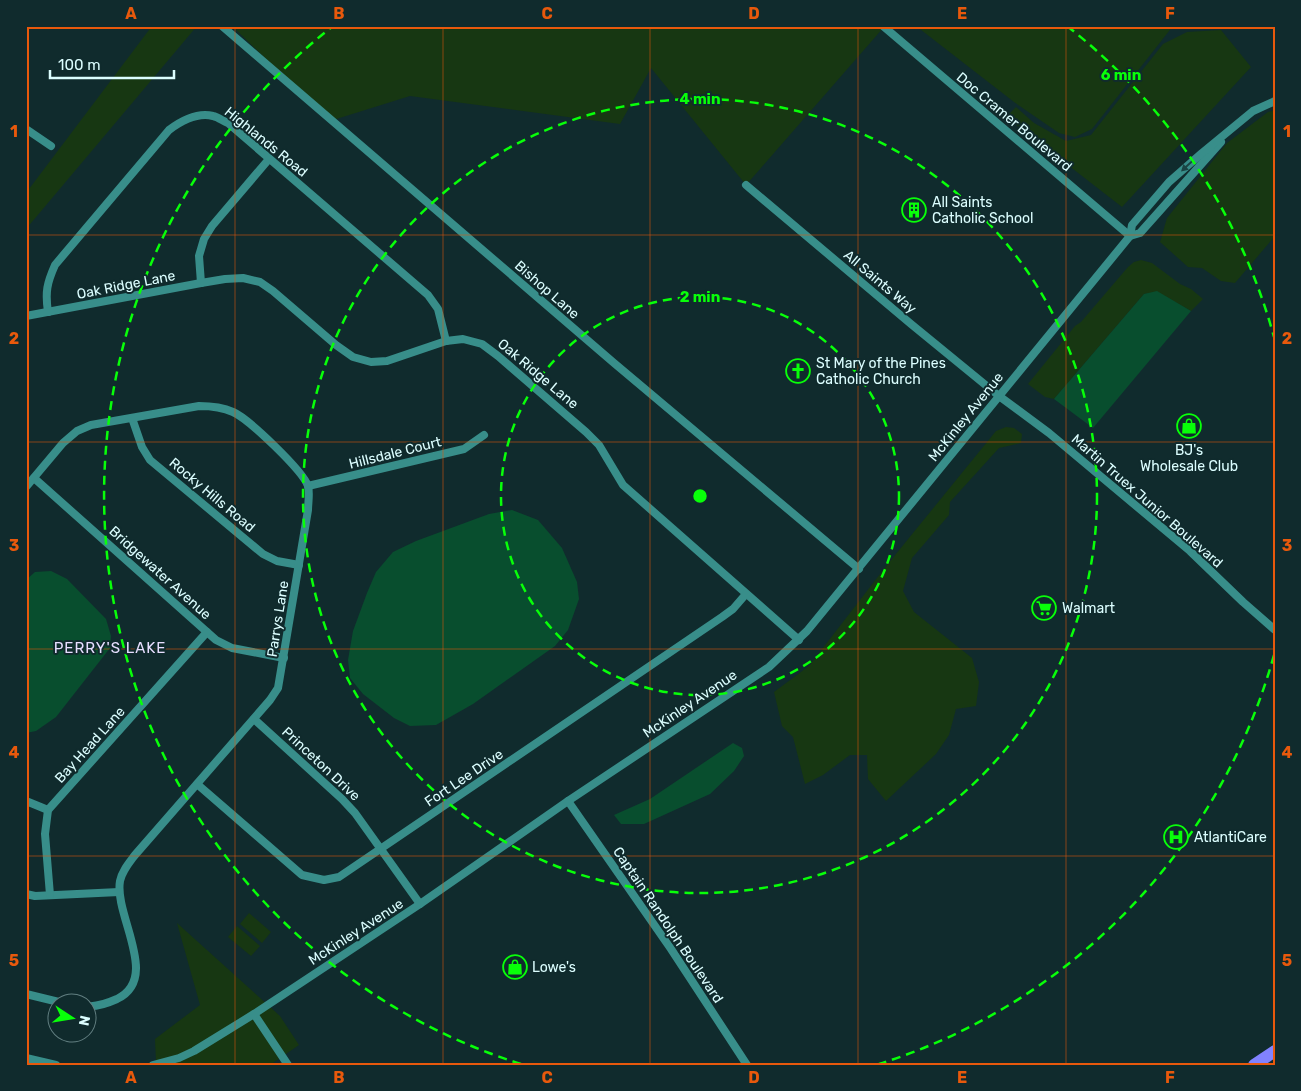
<svg xmlns="http://www.w3.org/2000/svg" width="1301" height="1091" font-family="Rubik,sans-serif">
<rect width="100%" height="100%" fill="#102b2d"/>
<g fill="#173712">
<polygon points="152,26 197,26 26,229 26,193"/>
<polygon points="232,26 887,26 884,27 746,185 651,68 620,124 410,96 330,121"/>
<polygon points="916,26 1173,26 1092,129 1075,137 1059,133 1014,102"/>
<polygon points="1221,30 1251,67 1122,207 1006,117 1016,107 1034,123 1066,141 1091,135 1163,44 1187,32"/>
<polygon points="1275,110 1275,236 1235,283 1221,281 1202,268 1188,267 1160,242 1167,218 1227,143 1268,112"/>
<polygon points="1141,260 1152,263 1180,284 1191,289 1203,299 1191,311 1157,292 1144,294 1054,399 1045,397 1028,384 1075,326 1081,322 1128,267 1134,262"/>
<polygon points="1006,427 1014,428 1022,434 1021,443 999,448 950,502 949,515 912,558 903,591 914,612 972,658 979,682 976,706 956,709 949,735 936,754 886,801 868,779 867,755 850,755 823,775 805,784 793,737 782,726 774,692 809,666 887,565 996,431"/>
<polygon points="249,913 271,932 262,943 240,924"/>
<polygon points="177,923 280,1016 299,1045 270,1065 152,1065 156,1062 155,1039 200,1005"/>
<polygon points="237,926 260,946 251,956 228,937"/>
</g>
<g fill="#084e2e">
<polygon points="1157,291 1191,311 1093,428 1054,399 1144,294"/>
<polygon points="512,510 538,520 562,548 577,582 579,599 568,630 555,646 473,704 436,725 410,726 394,718 363,694 350,678 348,660 353,631 367,593 376,572 393,552 416,541 489,514"/>
<polygon points="51,571 67,579 106,619 111,636 110,648 56,717 36,731 26,733 26,580 35,572"/>
<polygon points="733,743 742,748 744,756 734,771 710,794 644,824 621,824 614,815 650,799"/>
</g>
<g fill="none" stroke-linecap="round" stroke-linejoin="round">
<g stroke="#388e8a" stroke-width="8">
<polyline points="222,26 614,363 859,569"/>
<polyline points="883,26 1130,236"/>
<polyline points="26,129 51,146"/>
<polyline points="746,185 911,324 999,396 1049,433 1190,551 1243,602 1275,630"/>
<polyline points="1130,236 1140,233 1221,142"/>
<polyline points="201,283 199,256 204,239 212,226 269,159"/>
<path d="M 48,312 C 45,292 47,283 55,265 L 169,130 C 181,121 197,112 213,116 C 218,117 223,121 228,123 L 428,295 L 438,309 L 446,341"/>
<polyline points="26,316 201,283 225,279 243,278 260,282 273,291 336,345 353,357 371,362 387,361 446,341 463,339 482,344 498,356 586,432 599,445 623,485 799,640"/>
<polyline points="132,418 142,447 150,460 263,554 277,561 299,565"/>
<polyline points="34,478 216,640 232,648 284,658"/>
<polyline points="308,486 464,449 484,435"/>
<path d="M 26,487 L 63,443 L 77,431 L 91,425 L 199,406 C 211,406 222,407 233,412 C 249,419 303,471 308,486 C 310,493 308,503 308,510 L 278,688 L 270,700 L 135,855 C 129,863 122,871 120,881 C 114,916 161,978 117,999 C 108,1003 98,1007 88,1006"/>
<polyline points="254,719 342,799 355,813 420,904"/>
<polyline points="197,784 302,875 324,880 339,877 722,617 733,609 746,594"/>
<polyline points="26,801 48,810"/>
<polyline points="568,801 671,949 747,1065"/>
<polyline points="26,894 35,896 119,892"/>
<polyline points="50,895 45,834 48,810 207,632"/>
<polyline points="26,994 67,1004"/>
<polyline points="254,1014 288,1065"/>
<polyline points="26,1058 56,1065"/>
<polyline points="153,1065 179,1058 194,1051 254,1014 420,904 568,801 769,667 807,631 1130,236 1132,225 1169,182 1202,153 1253,111 1275,101"/>
</g>
<polyline stroke="#8182ff" stroke-width="12" points="1254,1065 1275,1051"/>
</g>
<defs><path id="oneway-solid" d="M-6-.8H1V-3.2L6.5 0L1 3.2V.8H-6Z" transform="scale(1.25)"/></defs>
<use fill="#1a4444" href="#oneway-solid" transform="translate(1187 166) rotate(137)"/>
<path fill="none" stroke="#e8590c" stroke-width="1" stroke-opacity="0.55" d="M 235,26 L 235,1065M 443,26 L 443,1065M 650,26 L 650,1065M 858,26 L 858,1065M 1066,26 L 1066,1065M 26,235 L 1275,235M 26,442 L 1275,442M 26,649 L 1275,649M 26,856 L 1275,856"/>
<g fill="none" stroke="#08ff09" stroke-width="2.5" stroke-dasharray="9 6">
<circle cx="700" cy="496" r="199"/>
<circle cx="700" cy="496" r="397"/>
<path d="M1274 655A596 596 0 0 1 879 1064M521 1064A596 596 0 0 1 333 26M1067 26A596 596 0 0 1 1274 337"/>
</g>
<defs>
<g id="building-ring" transform="scale(1.25)"><circle r="9.5" fill="#102b2d" stroke="#08ff09" stroke-width="1.5"/><path d="M-4-6H4V6H1V3H-1V6H-4ZM-2.5-4.3h1.7v1.8h-1.7ZM.8-4.3h1.7v1.8H.8ZM-2.5-1h1.7V.8h-1.7ZM.8-1h1.7V.8H.8Z" fill="#08ff09"/></g>
<g id="church-ring" transform="scale(1.25)"><circle r="9.5" fill="#102b2d" stroke="#08ff09" stroke-width="1.5"/><path d="M-1.2-6h2.4v3.5h3.3v2.4h-3.3V6h-2.4V-.1h-3.3v-2.4h3.3Z" fill="#08ff09"/></g>
<g id="shop-ring" transform="scale(1.25)"><circle r="9.5" fill="#102b2d" stroke="#08ff09" stroke-width="1.5"/><path d="M-5-2.5h2.3a2.7 3.5 0 0 1 5.4 0H5L5.5 6h-11ZM-1.5-2.5h3a1.5 2.3 0 0 0-3 0Z" fill="#08ff09"/></g>
<g id="supermarket-ring" transform="scale(1.25)"><circle r="9.5" fill="#102b2d" stroke="#08ff09" stroke-width="1.5"/><path d="M-6-5.5h2.5l.6 2H6L4.5 2H-2.5L-4.4-4H-6ZM-1.5 3.2a1.3 1.3 0 1 0 .1 0ZM3 3.2a1.3 1.3 0 1 0 .1 0Z" fill="#08ff09"/></g>
<g id="hospital-ring" transform="scale(1.25)"><circle r="9.5" fill="#102b2d" stroke="#08ff09" stroke-width="1.5"/><path d="M-5-5h3v3.5h4V-5h3V5h-3V1.5h-4V5h-3Z" fill="#08ff09"/></g>
</defs>
<g fill-rule="evenodd">
<use href="#building-ring" x="914" y="210"/>
<use href="#church-ring" x="798" y="371"/>
<use href="#shop-ring" x="1189" y="426"/>
<use href="#supermarket-ring" x="1044" y="608"/>
<use href="#hospital-ring" x="1176" y="837"/>
<use href="#shop-ring" x="515" y="967"/>
</g>
<g text-anchor="middle" dominant-baseline="central" stroke-width="4" stroke-linejoin="round" paint-order="stroke">
<g font-size="14" fill="#dcfeff" stroke="#102b2d">
<text transform="translate(1014 122) rotate(40)">Doc Cramer Boulevard</text>
<text transform="translate(266 142) rotate(39)">Highlands Road</text>
<text transform="translate(880 282) rotate(40)">All Saints Way</text>
<text transform="translate(126 285) rotate(-11)">Oak Ridge Lane</text>
<text transform="translate(547 290) rotate(41)">Bishop Lane</text>
<text transform="translate(538 374) rotate(40)">Oak Ridge Lane</text>
<text transform="translate(966 417) rotate(-51)">McKinley Avenue</text>
<text transform="translate(395 453) rotate(-14)">Hillsdale Court</text>
<text transform="translate(212 495) rotate(40)">Rocky Hills Road</text>
<text transform="translate(1147 501) rotate(41)">Martin Truex Junior Boulevard</text>
<text transform="translate(160 573) rotate(42)">Bridgewater Avenue</text>
<text transform="translate(278 619) rotate(-81)">Parrys Lane</text>
<text transform="translate(690 704) rotate(-34)">McKinley Avenue</text>
<text transform="translate(90 745) rotate(-48)">Bay Head Lane</text>
<text transform="translate(321 764) rotate(43)">Princeton Drive</text>
<text transform="translate(464 778) rotate(-34)">Fort Lee Drive</text>
<text transform="translate(668 925) rotate(56)">Captain Randolph Boulevard</text>
<text transform="translate(356 932) rotate(-33)">McKinley Avenue</text>
</g>
<g font-size="14" fill="#dcfeff" stroke="#102b2d" text-anchor="start">
<text x="932" y="202">All Saints<tspan x="932" dy="16">Catholic School</tspan></text>
<text x="816" y="363">St Mary of the Pines<tspan x="816" dy="16">Catholic Church</tspan></text>
<text x="1189" y="450" text-anchor="middle">BJ's<tspan x="1189" dy="16">Wholesale Club</tspan></text>
<text x="1062" y="608">Walmart</text>
<text x="1194" y="837">AtlantiCare</text>
<text x="532" y="967">Lowe's</text>
</g>
<g font-size="15" letter-spacing="1" fill="#e7deff" stroke="#102b2d">
<text x="110" y="648">PERRY'S LAKE</text>
</g>
</g>
<circle cx="700" cy="496" r="8" fill="#08ff09" stroke="#102b2d" stroke-width="2.5"/>
<g font-size="15" text-anchor="middle" font-weight="bold" fill="#08ff09" stroke="#102b2d" stroke-width="4" stroke-linejoin="round" paint-order="stroke">
<text x="1121" y="80">6 min</text>
<text x="700" y="104">4 min</text>
<text x="700" y="302">2 min</text>
</g>
<rect width="1301" height="1091" fill="none" stroke="#102b2d" stroke-width="55"/>
<g transform="translate(72 1018) rotate(102)"><circle r="24" fill="#102b2d" stroke="#627f81"/>
<path d="M0-4L9 19L0 12L-9 19Z" fill="#08ff09"/>
<text y="-8" font-size="14" font-weight="bold" text-anchor="middle" fill="#dcfeff">N</text>
</g>
<path d="M50 70v8h124v-8" fill="none" stroke="#dcfeff" stroke-width="2.5"/>
<text x="58" y="70" font-size="15" fill="#dcfeff" stroke="#102b2d" stroke-width="4" paint-order="stroke">100 m</text>
<rect x="28" y="28" width="1246" height="1036" fill="none" stroke="#e8590c" stroke-width="2"/>
<g font-size="16" text-anchor="middle" font-weight="bold" fill="#e8590c">
<text x="131" y="19">A</text>
<text x="339" y="19">B</text>
<text x="547" y="19">C</text>
<text x="754" y="19">D</text>
<text x="962" y="19">E</text>
<text x="1170" y="19">F</text>
<text x="14" y="137">1</text>
<text x="1287" y="137">1</text>
<text x="14" y="344">2</text>
<text x="1287" y="344">2</text>
<text x="14" y="551">3</text>
<text x="1287" y="551">3</text>
<text x="14" y="758">4</text>
<text x="1287" y="758">4</text>
<text x="14" y="966">5</text>
<text x="1287" y="966">5</text>
<text x="131" y="1083">A</text>
<text x="339" y="1083">B</text>
<text x="547" y="1083">C</text>
<text x="754" y="1083">D</text>
<text x="962" y="1083">E</text>
<text x="1170" y="1083">F</text>
</g>
</svg>
